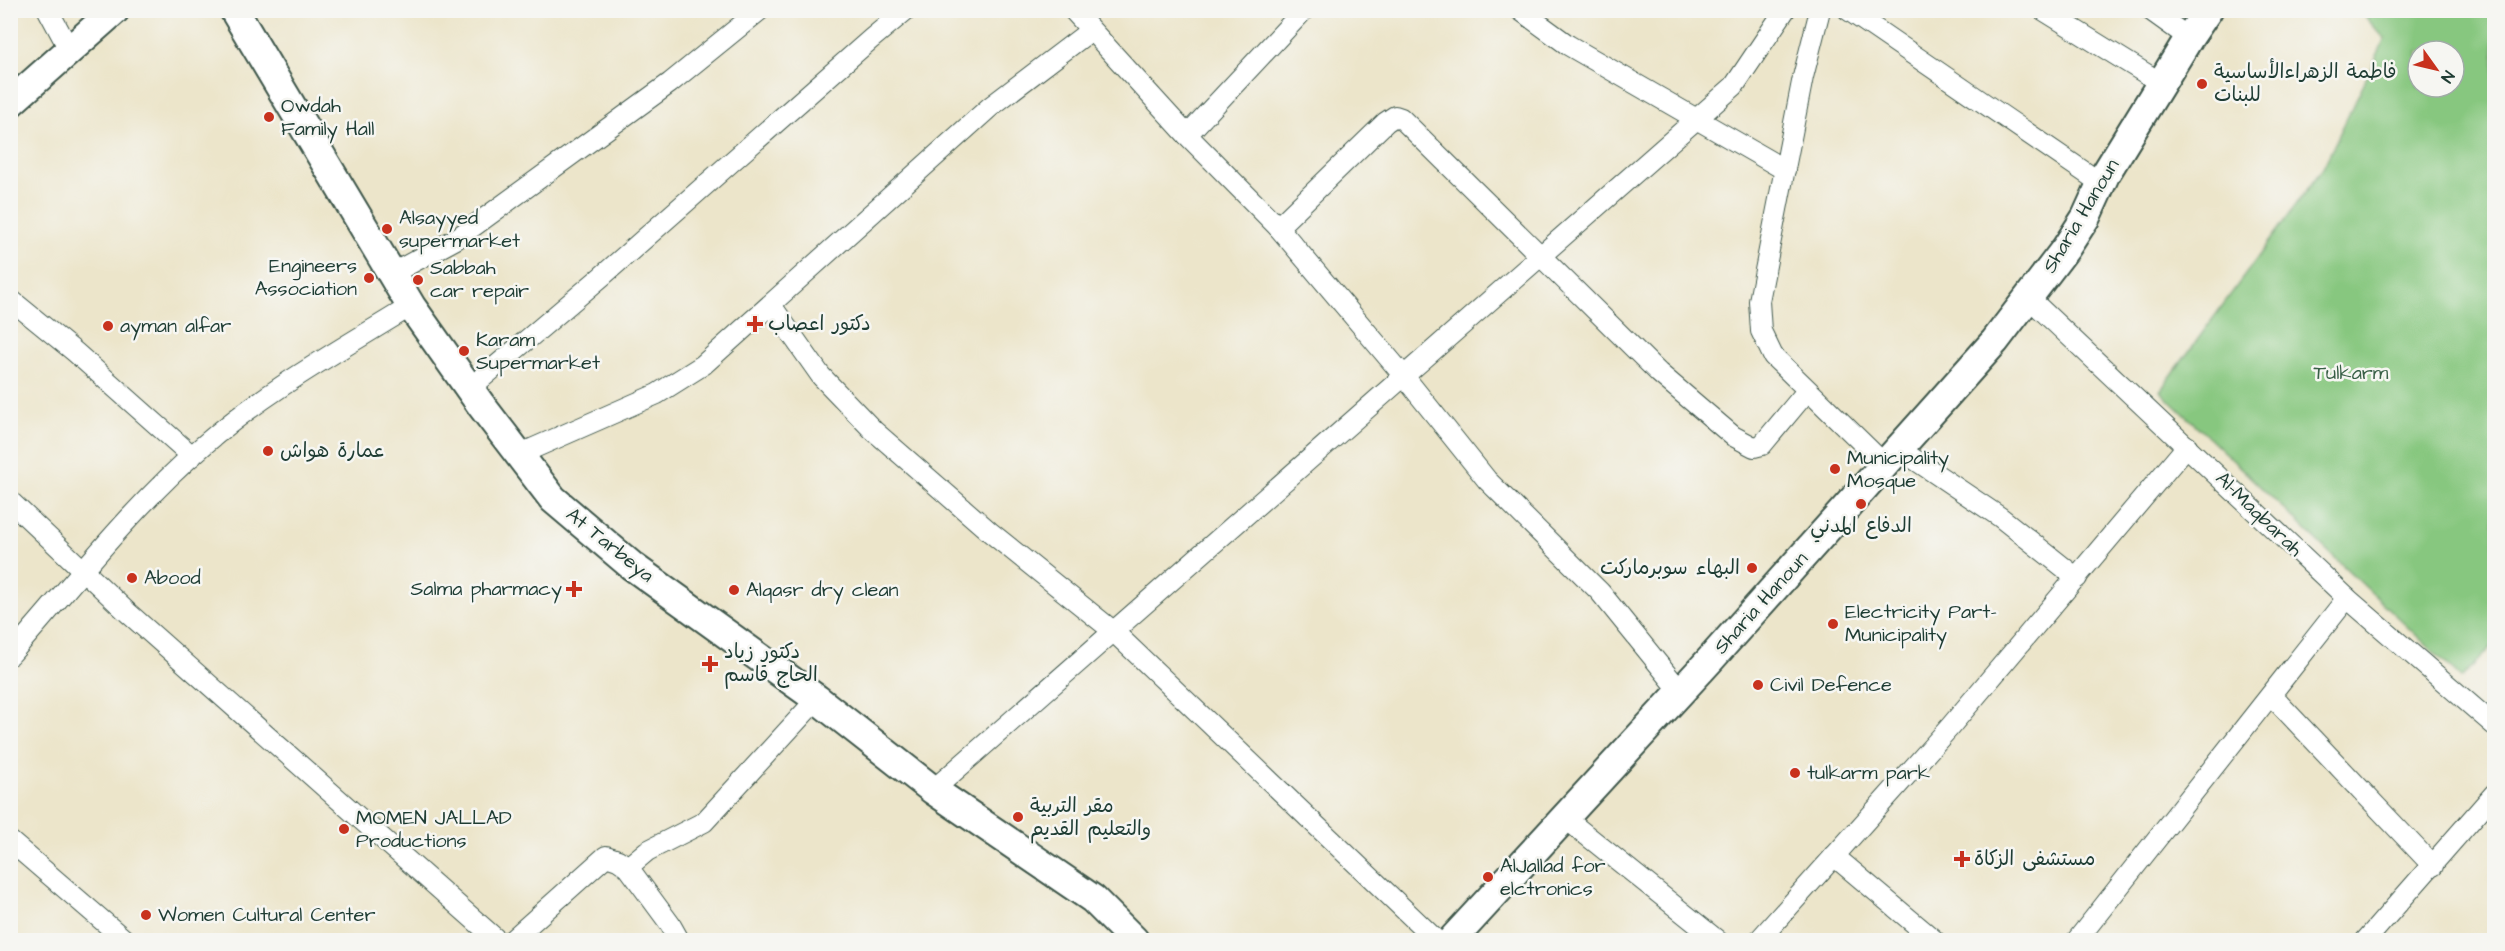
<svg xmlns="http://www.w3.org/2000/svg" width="2505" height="951" font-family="'Architects Daughter','Playpen Sans Arabic',sans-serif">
<rect width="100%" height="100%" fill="#f6f6f2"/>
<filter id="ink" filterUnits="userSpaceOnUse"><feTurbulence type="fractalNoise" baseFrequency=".0167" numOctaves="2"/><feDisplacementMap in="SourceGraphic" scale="12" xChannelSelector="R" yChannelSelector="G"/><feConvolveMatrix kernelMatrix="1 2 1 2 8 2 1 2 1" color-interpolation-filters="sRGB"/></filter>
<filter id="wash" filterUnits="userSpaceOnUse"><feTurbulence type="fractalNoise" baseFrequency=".008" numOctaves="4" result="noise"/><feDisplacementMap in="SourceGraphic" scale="24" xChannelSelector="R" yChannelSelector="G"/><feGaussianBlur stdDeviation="1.35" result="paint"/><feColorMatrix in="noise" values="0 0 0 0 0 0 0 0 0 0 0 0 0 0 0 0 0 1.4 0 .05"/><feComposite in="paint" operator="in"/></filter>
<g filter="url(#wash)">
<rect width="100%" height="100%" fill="#ece5ca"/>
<path fill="#87c77f" stroke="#53825a" stroke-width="1.5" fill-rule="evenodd" d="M 2360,11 L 2494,11 L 2494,644 L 2461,678 L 2160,391 L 2323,168 L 2385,39 ZM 2418,51 L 2454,51 L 2454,87 L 2418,87 Z"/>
</g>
<g filter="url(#ink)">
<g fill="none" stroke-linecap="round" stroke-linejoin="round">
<g stroke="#3e564a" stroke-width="22">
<g id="street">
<polyline points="48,10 70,51"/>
<polyline points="1073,10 1187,135 1278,227 1403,375 1487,480 1600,592 1681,692"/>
<polyline points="1520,10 1568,45 1785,170"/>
<polyline points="1820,10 1803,77 1759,301 1761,331 1773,356 1885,465"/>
<polyline points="1848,10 2102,184"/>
<polyline points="2043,10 2161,83"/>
<polyline points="2150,10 2189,38"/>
<polyline points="1187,135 1304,10"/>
<polyline points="1278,227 1386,122 1395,116 1401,118 1659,373 1733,436 1754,447 1762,445 1807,391"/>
<polyline points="391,274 456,239 670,83 760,10"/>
<polyline points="2029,298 2347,598 2494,725"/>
<polyline points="10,299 75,352 192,456"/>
<polyline points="771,305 821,376 873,430 990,532 1113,631 1436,940"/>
<polyline points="469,389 601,277 871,39 906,10"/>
<polyline points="1899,449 2000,517 2077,578"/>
<polyline points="518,455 657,394 703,365 990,107 1090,31"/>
<polyline points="10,501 126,611 497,940"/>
<path d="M 10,655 C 73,584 132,507 204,445 C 267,390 340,350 411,306"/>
<polyline points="2271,695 2433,866"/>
<polyline points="933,790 1734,86 1785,10"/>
<polyline points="1565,818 1717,940"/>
<polyline points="10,841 125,940"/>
<polyline points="1834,856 1934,940"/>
<polyline points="628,867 647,851 704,822 817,699"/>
<polyline points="512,940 606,856 618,860 628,867 670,924 679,940"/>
<polyline points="1759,940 1949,728 2187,446"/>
<polyline points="2077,940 2347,598"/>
<polyline points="2366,940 2494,794"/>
</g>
</g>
<g stroke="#3e564a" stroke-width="32">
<g id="secondary">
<polyline points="234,10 411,306 481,405 553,499 632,566 817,699 933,790 1093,899 1134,940"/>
<polyline points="10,103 115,10"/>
<polyline points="1452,940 1709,661 1995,341 2066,248 2086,217 2106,173 2189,38 2208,10"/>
</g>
</g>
<use href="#street" stroke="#fff" stroke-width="20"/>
<use href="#secondary" stroke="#fff" stroke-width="28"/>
</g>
</g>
<g fill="#c8321e" stroke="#f6f6f2" stroke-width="2">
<circle cx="2202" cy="84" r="6"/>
<circle cx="269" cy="117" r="6"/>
<circle cx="387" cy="229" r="6"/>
<circle cx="369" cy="278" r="6"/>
<circle cx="418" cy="280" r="6"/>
<path d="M752 315h6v6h6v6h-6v6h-6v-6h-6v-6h6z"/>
<circle cx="108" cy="326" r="6"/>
<circle cx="464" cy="351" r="6"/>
<circle cx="268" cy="451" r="6"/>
<circle cx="1835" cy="469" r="6"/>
<circle cx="1861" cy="504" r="6"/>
<circle cx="1752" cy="568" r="6"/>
<circle cx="132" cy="578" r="6"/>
<path d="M571 580h6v6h6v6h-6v6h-6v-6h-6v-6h6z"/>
<circle cx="734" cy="590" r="6"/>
<circle cx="1833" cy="624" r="6"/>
<path d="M707 655h6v6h6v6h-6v6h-6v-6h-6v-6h6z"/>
<circle cx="1758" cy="685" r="6"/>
<circle cx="1795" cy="773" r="6"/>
<circle cx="1018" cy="817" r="6"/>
<circle cx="344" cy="829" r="6"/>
<path d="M1959 850h6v6h6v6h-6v6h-6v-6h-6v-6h6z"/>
<circle cx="1488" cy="877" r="6"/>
<circle cx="146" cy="915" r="6"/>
</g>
<g text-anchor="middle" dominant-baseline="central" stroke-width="5" stroke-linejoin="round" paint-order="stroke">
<g font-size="20" fill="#1f3d34" stroke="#f6f6f2" text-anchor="start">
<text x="2214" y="72">فاطمة الزهراءالأساسية<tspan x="2214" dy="23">للبنات</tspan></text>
<text x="281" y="106">Owdah<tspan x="281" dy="23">Family Hall</tspan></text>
<text x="399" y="218">Alsayyed<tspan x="399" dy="23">supermarket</tspan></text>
<text x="357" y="266" text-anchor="end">Engineers<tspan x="357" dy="23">Association</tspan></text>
<text x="430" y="268">Sabbah<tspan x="430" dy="23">car repair</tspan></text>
<text x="768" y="324">دكتور اعصاب</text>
<text x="120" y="326">ayman alfar</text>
<text x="476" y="340">Karam<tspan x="476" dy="23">Supermarket</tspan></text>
<text x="280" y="451">عمارة هواش</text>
<text x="1847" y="458">Municipality<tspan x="1847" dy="23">Mosque</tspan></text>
<text x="1861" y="526" text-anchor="middle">الدفاع المدني</text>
<text x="1740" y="568" text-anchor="end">البهاء سوبرماركت</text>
<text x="144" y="578">Abood</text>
<text x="562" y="589" text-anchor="end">Salma pharmacy</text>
<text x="746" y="590">Alqasr dry clean</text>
<text x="1845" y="612">Electricity Part-<tspan x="1845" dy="23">Municipality</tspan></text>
<text x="724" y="652">دكتور زياد<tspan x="724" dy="23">الحاج قاسم</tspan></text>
<text x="1770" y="685">Civil Defence</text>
<text x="1807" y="773">tulkarm park</text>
<text x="1030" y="806">مقر التربية<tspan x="1030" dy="23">والتعليم القديم</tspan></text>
<text x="356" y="818">MOMEN JALLAD<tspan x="356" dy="23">Productions</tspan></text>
<text x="1974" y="859">مستشفى الزكاة</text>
<text x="1500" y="866">AlJallad for<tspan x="1500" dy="23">elctronics</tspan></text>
<text x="158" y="915">Women Cultural Center</text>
</g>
<g font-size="20" fill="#1f3d34" stroke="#f6f6f2">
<text transform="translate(2081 216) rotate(-59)">Sharia Hanoun</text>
<text transform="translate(2259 514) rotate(44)">Al-Maqbarah</text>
<text transform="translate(610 545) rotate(39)">At Tarbeya</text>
<text transform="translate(1761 603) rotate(-48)">Sharia Hanoun</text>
</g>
<g font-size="20" fill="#396047" stroke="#f6f6f2">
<text x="2351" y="373">Tulkarm</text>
</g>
</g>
<rect width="2505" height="951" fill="none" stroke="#f6f6f2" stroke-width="36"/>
<g transform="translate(2436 69) rotate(124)"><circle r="28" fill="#f6f6f2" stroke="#a0aca6" stroke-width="1.5"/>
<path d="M0-4.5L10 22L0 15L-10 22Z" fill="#c8321e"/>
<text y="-9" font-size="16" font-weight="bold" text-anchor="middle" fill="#1f3d34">N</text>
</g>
</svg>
